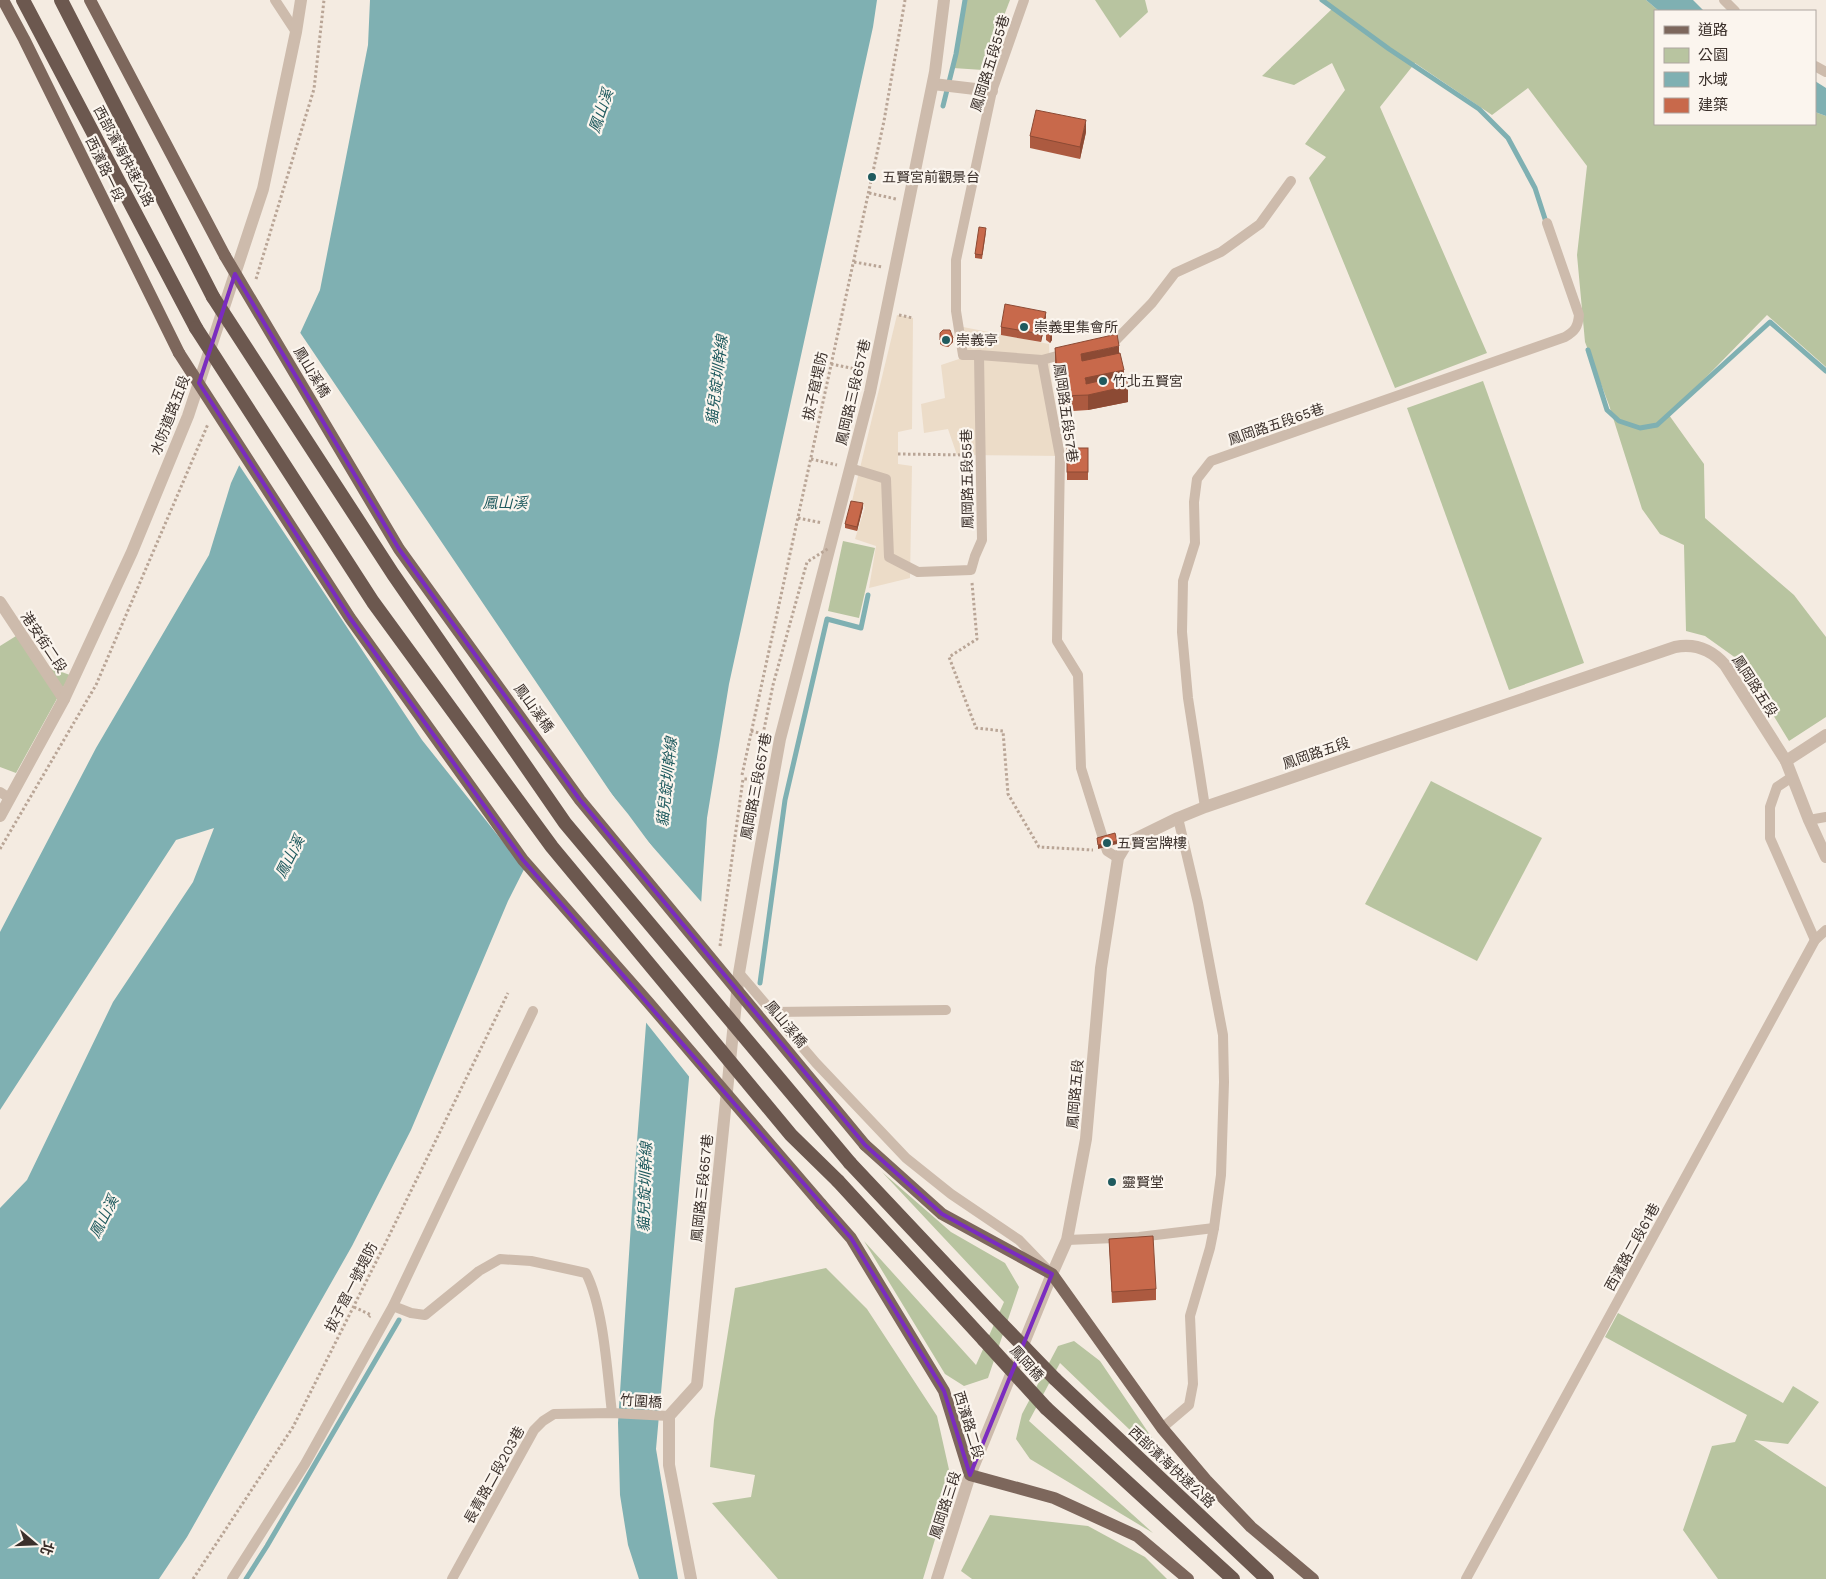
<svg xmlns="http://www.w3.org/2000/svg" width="1826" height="1579" font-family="'Work Sans','Noto Sans TC',sans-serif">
<rect width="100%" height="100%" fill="#f4ebe1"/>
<g fill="#b8c4a0">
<polygon points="967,0 1010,0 983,70 953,68"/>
<polygon points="1095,0 1145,0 1148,12 1120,38"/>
<polygon points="1324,0 1646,0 1659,11 1655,11 1655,124 1815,124 1815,112 1826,116 1826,367 1767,315 1669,415 1704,464 1705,518 1794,595 1826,637 1826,717 1789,741 1740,661 1705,636 1686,631 1684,545 1660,534 1642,509 1609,405 1585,342 1577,255 1587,166 1528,88 1492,115 1415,63 1380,107 1487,353 1395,388 1309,178 1326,157 1305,144 1345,90 1332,63 1294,85 1262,76 1333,8"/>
<polygon points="1483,381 1584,663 1509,690 1407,408"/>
<polygon points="843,541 875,548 859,618 828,611"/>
<polygon points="16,636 39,664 70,675 16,773 0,767 0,646"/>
<polygon points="1431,781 1542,838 1477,961 1365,904"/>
<polygon points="882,1172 951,1232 1005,1263 1019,1287 988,1378 964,1386 945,1374 864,1241 976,1365 1004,1302"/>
<polygon points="826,1268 867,1309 937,1416 952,1483 923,1579 778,1579 712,1503 751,1497 755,1475 710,1467 714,1420 735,1288"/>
<polygon points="1618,1313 1783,1403 1793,1386 1819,1402 1788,1444 1754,1440 1826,1487 1826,1579 1718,1579 1683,1530 1712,1446 1735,1442 1747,1415 1605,1337"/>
<polygon points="1074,1341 1100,1361 1177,1475 1060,1363 1029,1421 1153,1533 1030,1459 1016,1439 1022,1414 1058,1346"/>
<polygon points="990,1515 1088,1526 1145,1557 1167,1579 972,1579 961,1571"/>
</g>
<g fill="#ecdcc8">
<polygon points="897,315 913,318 912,429 898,432 898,464 912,466 910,578 869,588 876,546 855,539 865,507 852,501"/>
<polygon points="963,327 1049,344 1050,371 1064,456 957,455 948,429 924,433 921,404 945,398 941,365 959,359 955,330"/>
</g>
<g fill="#7fb0b2">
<polygon points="370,0 877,0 873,27 729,684 707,818 689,1078 656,1449 678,1579 639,1579 628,1545 620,1495 618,1423 633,1193 659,856 628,814 579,754 549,820 508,901 411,1130 352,1246 187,1537 159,1579 0,1579 0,1208 27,1180 113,1002 193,882 214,828 176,840 0,1110 0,932 96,748 209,555 231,483 320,290 368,45"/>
<polygon points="1646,0 1693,0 1704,11 1659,11"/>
<polygon points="1815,81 1826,88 1826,116 1815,112"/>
</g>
<polygon fill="#f4ebe1" points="299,331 630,821 704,905 691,1079 644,1020 657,857 580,758 551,821 526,871 422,740 237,462"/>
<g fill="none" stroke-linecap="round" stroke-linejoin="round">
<g stroke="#7fb0b2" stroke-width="5">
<polyline points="1322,0 1389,49 1479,109 1508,138 1535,188 1547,225"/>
<polyline points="943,106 956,54 965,0"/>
<polyline points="1588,350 1607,410 1619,421 1640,428 1657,425 1770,322 1826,371"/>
<polyline points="760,983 785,800 827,619 861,628 868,595"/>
<polyline points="246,1579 267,1546 399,1320"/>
</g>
<g stroke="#b9a596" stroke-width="3" stroke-dasharray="2.5 2.5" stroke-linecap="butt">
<polyline points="869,193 896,199"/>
<polyline points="854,262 882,267"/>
<polyline points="256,279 314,89 324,0"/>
<polyline points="899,315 913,318"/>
<polyline points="831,364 861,370"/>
<polyline points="898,454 967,455"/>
<polyline points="811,459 837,465"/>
<polyline points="798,518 822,523"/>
<polyline points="972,583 977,639 949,657 976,728 1003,731 1008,794 1039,847 1093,850"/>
<polyline points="751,731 767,735"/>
<polyline points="742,775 884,121 905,0"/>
<polyline points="0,849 96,685 208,424"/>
<polyline points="354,1307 371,1315 369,1317"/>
<polyline points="193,1579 293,1427 384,1246 508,993"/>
</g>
<g stroke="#cdbbac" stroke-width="10">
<polyline points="275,0 296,32"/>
<polyline points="1024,0 992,91 956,260 956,311 963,355 979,355 1042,360 1068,353"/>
<polyline points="1724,0 1735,11"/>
<polyline points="1815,66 1826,72"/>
<polyline points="1106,343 1115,341 1152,303 1175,273 1221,252 1260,224 1291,181"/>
<polyline points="1042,360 1060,456 1057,641 1078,675 1081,768 1107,851 1118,858"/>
<polyline points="850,468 886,479 889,557 918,572 971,570 975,556 982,540 979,355"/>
<polyline points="1792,777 1777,787 1770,807 1770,838 1815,940"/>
<polyline points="0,792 9,798"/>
<path d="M 1205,807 L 1188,698 L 1182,632 L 1183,581 L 1195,543 L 1194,502 L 1197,479 L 1211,461 L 1565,337 C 1575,331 1578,327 1579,315 L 1547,223"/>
<polyline points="1809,820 1826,817"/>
<polyline points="739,973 816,1063 906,1158 951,1194 1019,1240 1046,1268"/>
<polyline points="773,1012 946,1010"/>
<polyline points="1067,1240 1139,1237 1214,1228"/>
<path d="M 393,1306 L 411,1313 L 425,1315 L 479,1271 L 500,1259 L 531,1261 L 586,1273 C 604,1309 607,1371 612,1413"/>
<polyline points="1162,1428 1189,1405 1193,1384 1190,1316 1210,1248 1214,1228 1221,1175 1224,1082 1223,1035 1198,903 1178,818"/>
<polyline points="232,1579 305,1464 393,1306 533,1011"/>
<polyline points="452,1579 534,1430 543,1421 554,1414 612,1413 669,1416"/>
<polyline points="1466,1579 1815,940 1826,930"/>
</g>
<g stroke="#cdbbac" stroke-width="12">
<polyline points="933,84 992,91"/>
<polyline points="0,602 64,699"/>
<polyline points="1786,761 1826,735"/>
<polyline points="691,1579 669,1465 669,1416 697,1385 739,973 758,861 780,739 870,392 935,72 944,0"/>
</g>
<g stroke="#cdbbac" stroke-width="12">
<polyline points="0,816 64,699 132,552 188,416 263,189 296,32 301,0"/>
<path d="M 937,1579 L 970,1475 L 1052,1274 L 1067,1240 L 1086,1139 L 1101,968 L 1118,858 L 1127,843 L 1178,818 L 1205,807 L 1675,647 C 1695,643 1711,649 1725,665 L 1786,761 L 1809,820 L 1826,857"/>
</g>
<g stroke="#7d675c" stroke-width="12">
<polyline points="3,0 24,39 179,353"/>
<polyline points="90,0 225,256"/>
<polyline points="865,1145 942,1214 1052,1274 1162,1428 1206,1480 1251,1527 1313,1579"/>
<polyline points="821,1204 851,1238 944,1391 970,1475 1054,1498 1137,1536 1188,1579"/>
</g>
<g stroke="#6c584f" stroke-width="14">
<polyline points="23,0 196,328"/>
<polyline points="61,0 213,297"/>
<polyline points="850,1163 995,1317"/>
<polyline points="838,1181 984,1340"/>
<polyline points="1055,1379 1267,1579"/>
<polyline points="1046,1408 1233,1579"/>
</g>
<polyline stroke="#b9a596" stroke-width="3" stroke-dasharray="2.5 2.5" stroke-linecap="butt" points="720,946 743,779 754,779 773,685 807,562 829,548"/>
<g stroke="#7d675c" stroke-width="12">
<polyline points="225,256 399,549 580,800 865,1145"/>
<polyline points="179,353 350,618 523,860 648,1002 821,1204"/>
</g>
<g stroke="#6c584f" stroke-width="14">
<polyline points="213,297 393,574 565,823 850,1163"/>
<polyline points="196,328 373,602 552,847 791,1135 838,1181"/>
<polyline points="995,1317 1055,1379"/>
<polyline points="984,1340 1046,1408"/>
</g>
</g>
<g fill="#ac5a40">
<polygon points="1086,132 1080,159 1030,148 1030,136"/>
<polygon points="986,232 982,259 975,258 975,254"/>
<polygon points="1046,320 1041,342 1001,335 1001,327"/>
<polygon points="1052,322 1052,340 1050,343 1046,340 1046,325"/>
<polygon points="940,333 953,342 948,347 943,346 940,344"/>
<polygon points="1055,348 1119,353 1124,375 1128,402 1088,410 1059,412 1055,363"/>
<rect x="1067" y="448" width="21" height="32"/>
<polygon points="863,507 857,531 845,528 845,524"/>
<polygon points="1109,1239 1156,1289 1156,1300 1112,1303"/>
</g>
<g fill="#8c4a34">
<polygon points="1086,120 1086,132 1080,159 1080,147"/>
<polygon points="1046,312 1046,320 1041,342 1041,334"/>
<polygon points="1052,325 1052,340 1050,343 1050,327"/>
<polygon points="953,338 953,342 948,347 948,343"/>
<polygon points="1119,346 1119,362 1081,370 1081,354"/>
<polygon points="1124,370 1124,386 1085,394 1085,378"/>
<polygon points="1128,386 1128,402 1088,410 1088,395"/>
<polygon points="863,503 863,507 857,531 857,527"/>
<polygon points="1117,841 1117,844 1098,849 1098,845"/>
</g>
<g fill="#c8694b" stroke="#8c4a34">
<polygon points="1036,110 1086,120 1080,147 1030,136"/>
<polygon points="979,227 986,228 982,255 975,254"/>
<polygon points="1005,304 1046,312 1041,334 1001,327"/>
<polygon points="1047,321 1052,322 1052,325 1050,327 1046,325"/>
<polygon points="943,330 950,330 953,338 948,343 943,343 940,340 940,333"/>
<polygon points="1117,334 1119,346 1081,354 1082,361 1120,353 1124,370 1085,378 1086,381 1086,384 1125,375 1128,386 1088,395 1059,396 1055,348"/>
<rect x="1067" y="448" width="21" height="24"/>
<polygon points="851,501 863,503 857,527 845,524"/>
<polygon points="1115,833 1117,841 1098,845 1097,838"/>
<polygon points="1153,1236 1156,1289 1112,1292 1109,1239"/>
</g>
<path fill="none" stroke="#7b2cbf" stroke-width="4" stroke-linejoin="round" d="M 235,274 L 399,549 L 580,800 L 865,1145 L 942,1214 L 1052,1274 L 970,1475 L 944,1391 L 851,1238 L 523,860 L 350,618 L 199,383 Z"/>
<g fill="#1f5a5e" stroke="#fbf5ee" stroke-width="2">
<circle cx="872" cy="177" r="5"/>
<circle cx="1024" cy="327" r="5"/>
<circle cx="946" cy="340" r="5"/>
<circle cx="1103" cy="381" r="5"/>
<circle cx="1107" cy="843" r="5"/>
<circle cx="1112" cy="1182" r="5"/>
</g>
<g text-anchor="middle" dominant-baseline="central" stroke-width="4.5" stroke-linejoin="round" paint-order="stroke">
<g font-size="14" fill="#3b302b" stroke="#fbf5ee">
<text transform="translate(990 63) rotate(-73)">鳳岡路五段55巷</text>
<text transform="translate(124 156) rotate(62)">西部濱海快速公路</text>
<text transform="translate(105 169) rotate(64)">西濱路一段</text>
<text transform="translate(312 372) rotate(59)">鳳山溪橋</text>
<text transform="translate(815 386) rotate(-78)">拔子窟堤防</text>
<text transform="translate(853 392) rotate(-77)">鳳岡路三段657巷</text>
<text transform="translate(1066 413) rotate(82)">鳳岡路五段57巷</text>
<text transform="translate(170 415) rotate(-69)">水防道路五段</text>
<text transform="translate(1276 424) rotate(-19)">鳳岡路五段65巷</text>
<text transform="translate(967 479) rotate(-91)">鳳岡路五段55巷</text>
<text transform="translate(44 642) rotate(56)">港安街二段</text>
<text transform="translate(1755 686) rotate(57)">鳳岡路五段</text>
<text transform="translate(534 708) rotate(54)">鳳山溪橋</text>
<text transform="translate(1316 753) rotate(-19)">鳳岡路五段</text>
<text transform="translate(756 786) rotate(-79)">鳳岡路三段657巷</text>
<text transform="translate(786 1024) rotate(50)">鳳山溪橋</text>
<text transform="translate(1075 1094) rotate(-85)">鳳岡路五段</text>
<text transform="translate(702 1188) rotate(-84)">鳳岡路三段657巷</text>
<text transform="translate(1632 1247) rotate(-61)">西濱路二段61巷</text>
<text transform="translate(351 1287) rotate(-63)">拔子窟一號堤防</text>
<text transform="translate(1027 1363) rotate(48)">鳳岡橋</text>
<text transform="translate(641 1401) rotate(4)">竹圍橋</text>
<text transform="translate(969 1425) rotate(73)">西濱路二段</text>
<text transform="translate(1172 1467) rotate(43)">西部濱海快速公路</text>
<text transform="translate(494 1475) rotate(-61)">長青路二段203巷</text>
<text transform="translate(945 1505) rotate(-72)">鳳岡路三段</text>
</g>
<g font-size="14" fill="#3b302b" stroke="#fbf5ee" text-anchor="start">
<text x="882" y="177">五賢宮前觀景台</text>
<text x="1034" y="327">崇義里集會所</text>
<text x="956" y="340">崇義亭</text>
<text x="1113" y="381">竹北五賢宮</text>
<text x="1117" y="843">五賢宮牌樓</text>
<text x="1122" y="1182">靈賢堂</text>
</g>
<g font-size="15" font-style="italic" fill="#1f5a5e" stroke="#fbf5ee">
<text transform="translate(601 111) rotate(-71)">鳳山溪</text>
<text transform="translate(717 380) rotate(-83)">貓兒錠圳幹線</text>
<text x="505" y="503">鳳山溪</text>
<text transform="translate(667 782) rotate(-84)">貓兒錠圳幹線</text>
<text transform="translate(290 857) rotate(-63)">鳳山溪</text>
<text transform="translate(645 1187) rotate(-88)">貓兒錠圳幹線</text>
<text transform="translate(104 1217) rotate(-63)">鳳山溪</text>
</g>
</g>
<rect x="1654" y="10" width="162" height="115" fill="#fbf5ee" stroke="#aea6a0"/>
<rect x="1664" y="26" width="25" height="8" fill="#7d675c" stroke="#aea6a0"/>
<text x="1698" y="35" font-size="15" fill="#3b302b">道路</text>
<rect x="1664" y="48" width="25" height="15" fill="#b8c4a0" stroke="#aea6a0"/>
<text x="1698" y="60" font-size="15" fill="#3b302b">公園</text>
<rect x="1664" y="72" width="25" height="15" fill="#7fb0b2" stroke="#aea6a0"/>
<text x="1698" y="85" font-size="15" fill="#3b302b">水域</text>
<rect x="1664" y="98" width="25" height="15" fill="#c8694b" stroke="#aea6a0"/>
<text x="1698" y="110" font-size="15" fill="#3b302b">建築</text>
<g transform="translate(35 1544) rotate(109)" stroke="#fbf5ee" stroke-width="4" paint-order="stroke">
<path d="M0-4L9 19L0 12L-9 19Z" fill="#3b302b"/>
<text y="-8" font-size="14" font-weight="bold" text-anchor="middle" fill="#3b302b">北</text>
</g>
</svg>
